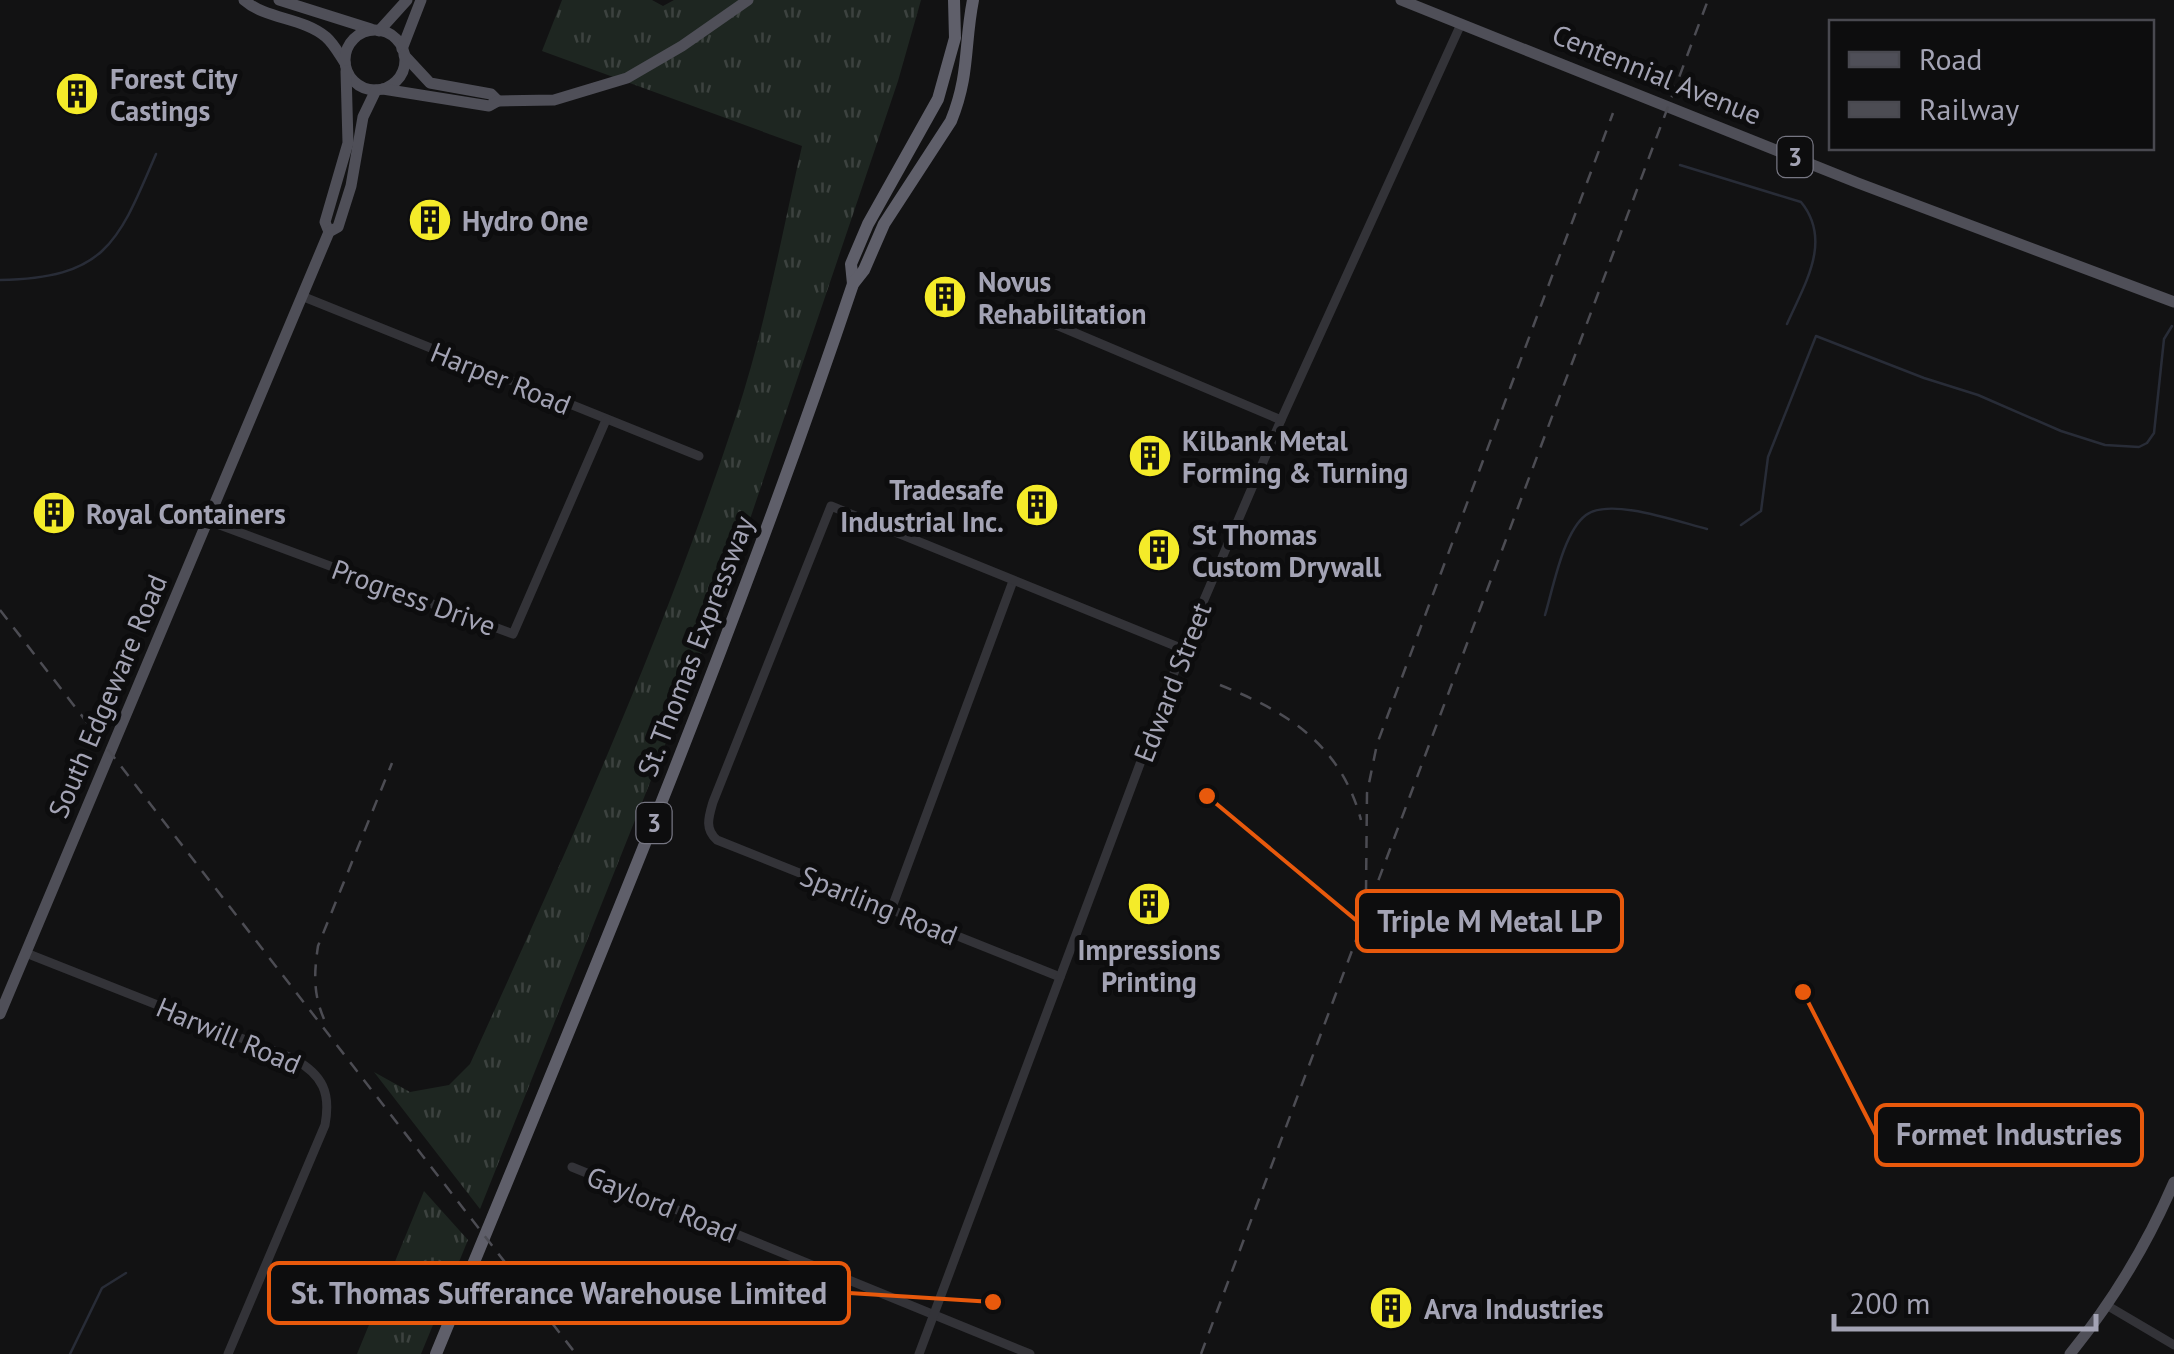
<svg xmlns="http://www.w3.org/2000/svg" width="2174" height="1354" font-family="'PT Sans',sans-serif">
<defs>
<pattern id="grass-tufts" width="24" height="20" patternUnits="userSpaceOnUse" patternTransform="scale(2.5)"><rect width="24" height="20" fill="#1e2621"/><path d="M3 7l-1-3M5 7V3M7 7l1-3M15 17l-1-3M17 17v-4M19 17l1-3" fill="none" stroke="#3c423f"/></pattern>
</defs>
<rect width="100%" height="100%" fill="#121213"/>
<g fill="url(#grass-tufts)">
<path d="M 562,0 L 652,0 L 663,6 L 674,0 L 921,0 L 898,81 L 722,602 L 480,1209 L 374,1072 L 410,1092 L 449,1085 L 470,1064 C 567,851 662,641 735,419 C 765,330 781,237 802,146 L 542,51 Z"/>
<polygon points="424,1191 468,1240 421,1354 357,1354"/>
</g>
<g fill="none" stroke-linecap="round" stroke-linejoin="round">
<g stroke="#282c37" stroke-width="2.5">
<path d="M 1680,165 L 1801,202 C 1833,241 1804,285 1787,324"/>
<path d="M 0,280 C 106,278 118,243 156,154"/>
<polyline points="1741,525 1761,511 1768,457 1816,336 1924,378 1978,395 2061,431 2105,445 2139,447 2147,443 2154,433 2164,339 2172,326"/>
<path d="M 1545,615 C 1553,589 1563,532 1586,515 C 1610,497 1679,522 1707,529"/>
<polyline points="70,1354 102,1288 126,1273"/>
</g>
<g stroke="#333338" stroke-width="9">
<polyline points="304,297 699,456"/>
<polyline points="1035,316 1281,420"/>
<polyline points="209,521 513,634 606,420"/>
<polyline points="891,910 1013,581"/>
<path d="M 26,953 L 294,1059 C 323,1075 331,1093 325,1125 L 228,1354"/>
<path d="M 1060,977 L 717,840 C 704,829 709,816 713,802 L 831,506 L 1183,649"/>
<polyline points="572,1167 1030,1354"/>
<polyline points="2108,1306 2174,1345"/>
<polyline points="919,1354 1183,649 1281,420 1461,24"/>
</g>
<g stroke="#4f4f58" stroke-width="11">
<path d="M 244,0 C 267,20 302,17 326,37 C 334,44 339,54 345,63"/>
<polyline points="279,0 371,29"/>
<polyline points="1401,0 1858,183 2174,302"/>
<circle cx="375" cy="60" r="30"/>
<polyline points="379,31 407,0"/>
<polyline points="402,49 421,0"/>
<polyline points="404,55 430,83 491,94 498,101"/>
<polyline points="383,89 489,106 498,101 554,100 627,78 682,46 748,0"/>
<polyline points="329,232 325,222 348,143 346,71"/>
<polyline points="0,1014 329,232 338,227 351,186 363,117 376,90"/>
<path d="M 2070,1354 C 2113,1301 2147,1245 2174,1182"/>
</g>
<g stroke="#5f5f6a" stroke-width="12">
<polyline points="853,284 851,264 868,224 938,99 955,38 954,0"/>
<path d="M 436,1354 C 582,1000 731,647 853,284 L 864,270 L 884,224 L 951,121 C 970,74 964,45 973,0"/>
</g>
<g stroke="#4c4c53" stroke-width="2.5" stroke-dasharray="12 10" stroke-linecap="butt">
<polyline points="0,610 576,1354"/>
<path d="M 1220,685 C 1288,712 1341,745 1361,820"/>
<polyline points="1366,892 1367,793 1377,744 1613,113"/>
<path d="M 324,1019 C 313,994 314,973 318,946 L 392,763"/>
<polyline points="1201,1354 1708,0"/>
</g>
</g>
<defs>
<g id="building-disc" transform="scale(2.25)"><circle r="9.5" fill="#f4eb29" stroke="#0d0d0e"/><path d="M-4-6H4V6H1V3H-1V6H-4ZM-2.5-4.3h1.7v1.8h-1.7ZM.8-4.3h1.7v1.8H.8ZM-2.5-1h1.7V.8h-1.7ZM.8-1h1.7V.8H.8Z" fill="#111"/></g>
</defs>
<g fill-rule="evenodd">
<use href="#building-disc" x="77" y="94"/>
<use href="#building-disc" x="430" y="220"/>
<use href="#building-disc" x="945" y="297"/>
<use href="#building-disc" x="1150" y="456"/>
<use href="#building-disc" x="1037" y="505"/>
<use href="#building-disc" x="54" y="513"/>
<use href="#building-disc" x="1159" y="550"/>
<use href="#building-disc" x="1149" y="904"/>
<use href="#building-disc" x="1391" y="1308"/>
</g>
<g text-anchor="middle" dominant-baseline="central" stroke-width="10" stroke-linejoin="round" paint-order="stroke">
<g fill="#0d0d0e" stroke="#767682" stroke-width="2.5">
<rect x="1777.5" y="137" width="35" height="40" rx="8"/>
<rect x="636.5" y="803" width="35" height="40" rx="8"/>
</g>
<g font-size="25" font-weight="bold" fill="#a3a3b4">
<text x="1795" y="157">3</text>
<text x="654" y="823">3</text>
</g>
<g font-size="28" fill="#a3a3b4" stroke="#0d0d0e">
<text transform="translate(1657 74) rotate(22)">Centennial Avenue</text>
<text transform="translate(501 378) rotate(22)">Harper Road</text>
<text transform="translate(414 597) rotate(20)">Progress Drive</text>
<text transform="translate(695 646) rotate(-69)">St. Thomas Expressway</text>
<text transform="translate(1172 682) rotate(-69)">Edward Street</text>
<text transform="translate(107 696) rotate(-67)">South Edgeware Road</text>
<text transform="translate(879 905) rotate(22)">Sparling Road</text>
<text transform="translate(229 1035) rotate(23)">Harwill Road</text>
<text transform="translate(662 1204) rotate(22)">Gaylord Road</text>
</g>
<g font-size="28" font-weight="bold" fill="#a3a3b4" stroke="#0d0d0e" text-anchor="start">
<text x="110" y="78">Forest City<tspan x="110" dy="32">Castings</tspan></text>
<text x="462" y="220">Hydro One</text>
<text x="978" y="281">Novus<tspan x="978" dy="32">Rehabilitation</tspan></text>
<text x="1182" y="440">Kilbank Metal<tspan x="1182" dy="32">Forming &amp; Turning</tspan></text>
<text x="1004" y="489" text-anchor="end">Tradesafe<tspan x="1004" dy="32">Industrial Inc.</tspan></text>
<text x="86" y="513">Royal Containers</text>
<text x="1192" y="534">St Thomas<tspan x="1192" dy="32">Custom Drywall</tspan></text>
<text x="1149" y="949" text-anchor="middle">Impressions<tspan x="1149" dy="32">Printing</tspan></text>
<text x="1424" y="1308">Arva Industries</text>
</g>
</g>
<path fill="none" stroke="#e8590c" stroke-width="4" d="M1207 796L1357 921M1803 992L1876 1135M993 1302L849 1293"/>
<g fill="#e8590c" stroke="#0d0d0e" stroke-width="4">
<circle cx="1207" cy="796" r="10"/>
<circle cx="1803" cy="992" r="10"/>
<circle cx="993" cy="1302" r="10"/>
</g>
<g fill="#0d0d0e" stroke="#e8590c" stroke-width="4">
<rect x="1357" y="891" width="265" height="60" rx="10"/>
<rect x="1876" y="1105" width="266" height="60" rx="10"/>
<rect x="269" y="1263" width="580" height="60" rx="10"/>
</g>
<g font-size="30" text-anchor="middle" font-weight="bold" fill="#a3a3b4">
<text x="1490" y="932">Triple M Metal LP</text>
<text x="2009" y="1145">Formet Industries</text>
<text x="559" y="1304">St. Thomas Sufferance Warehouse Limited</text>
</g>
<rect x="1829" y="20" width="325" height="130" fill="#0d0d0e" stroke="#494950" stroke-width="2.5"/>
<rect x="1849" y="52" width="50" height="15" fill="#4f4f58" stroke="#494950" stroke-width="2.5"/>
<text x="1919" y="70" font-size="30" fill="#a3a3b4">Road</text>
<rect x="1849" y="102" width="50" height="15" fill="#4c4c53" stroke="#494950" stroke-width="2.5"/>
<text x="1919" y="120" font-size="30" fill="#a3a3b4">Railway</text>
<path d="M1834 1314v15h262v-15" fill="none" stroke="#a3a3b4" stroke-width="5"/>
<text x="1849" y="1314" font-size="30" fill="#a3a3b4" stroke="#0d0d0e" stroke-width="8" paint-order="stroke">200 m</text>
</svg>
